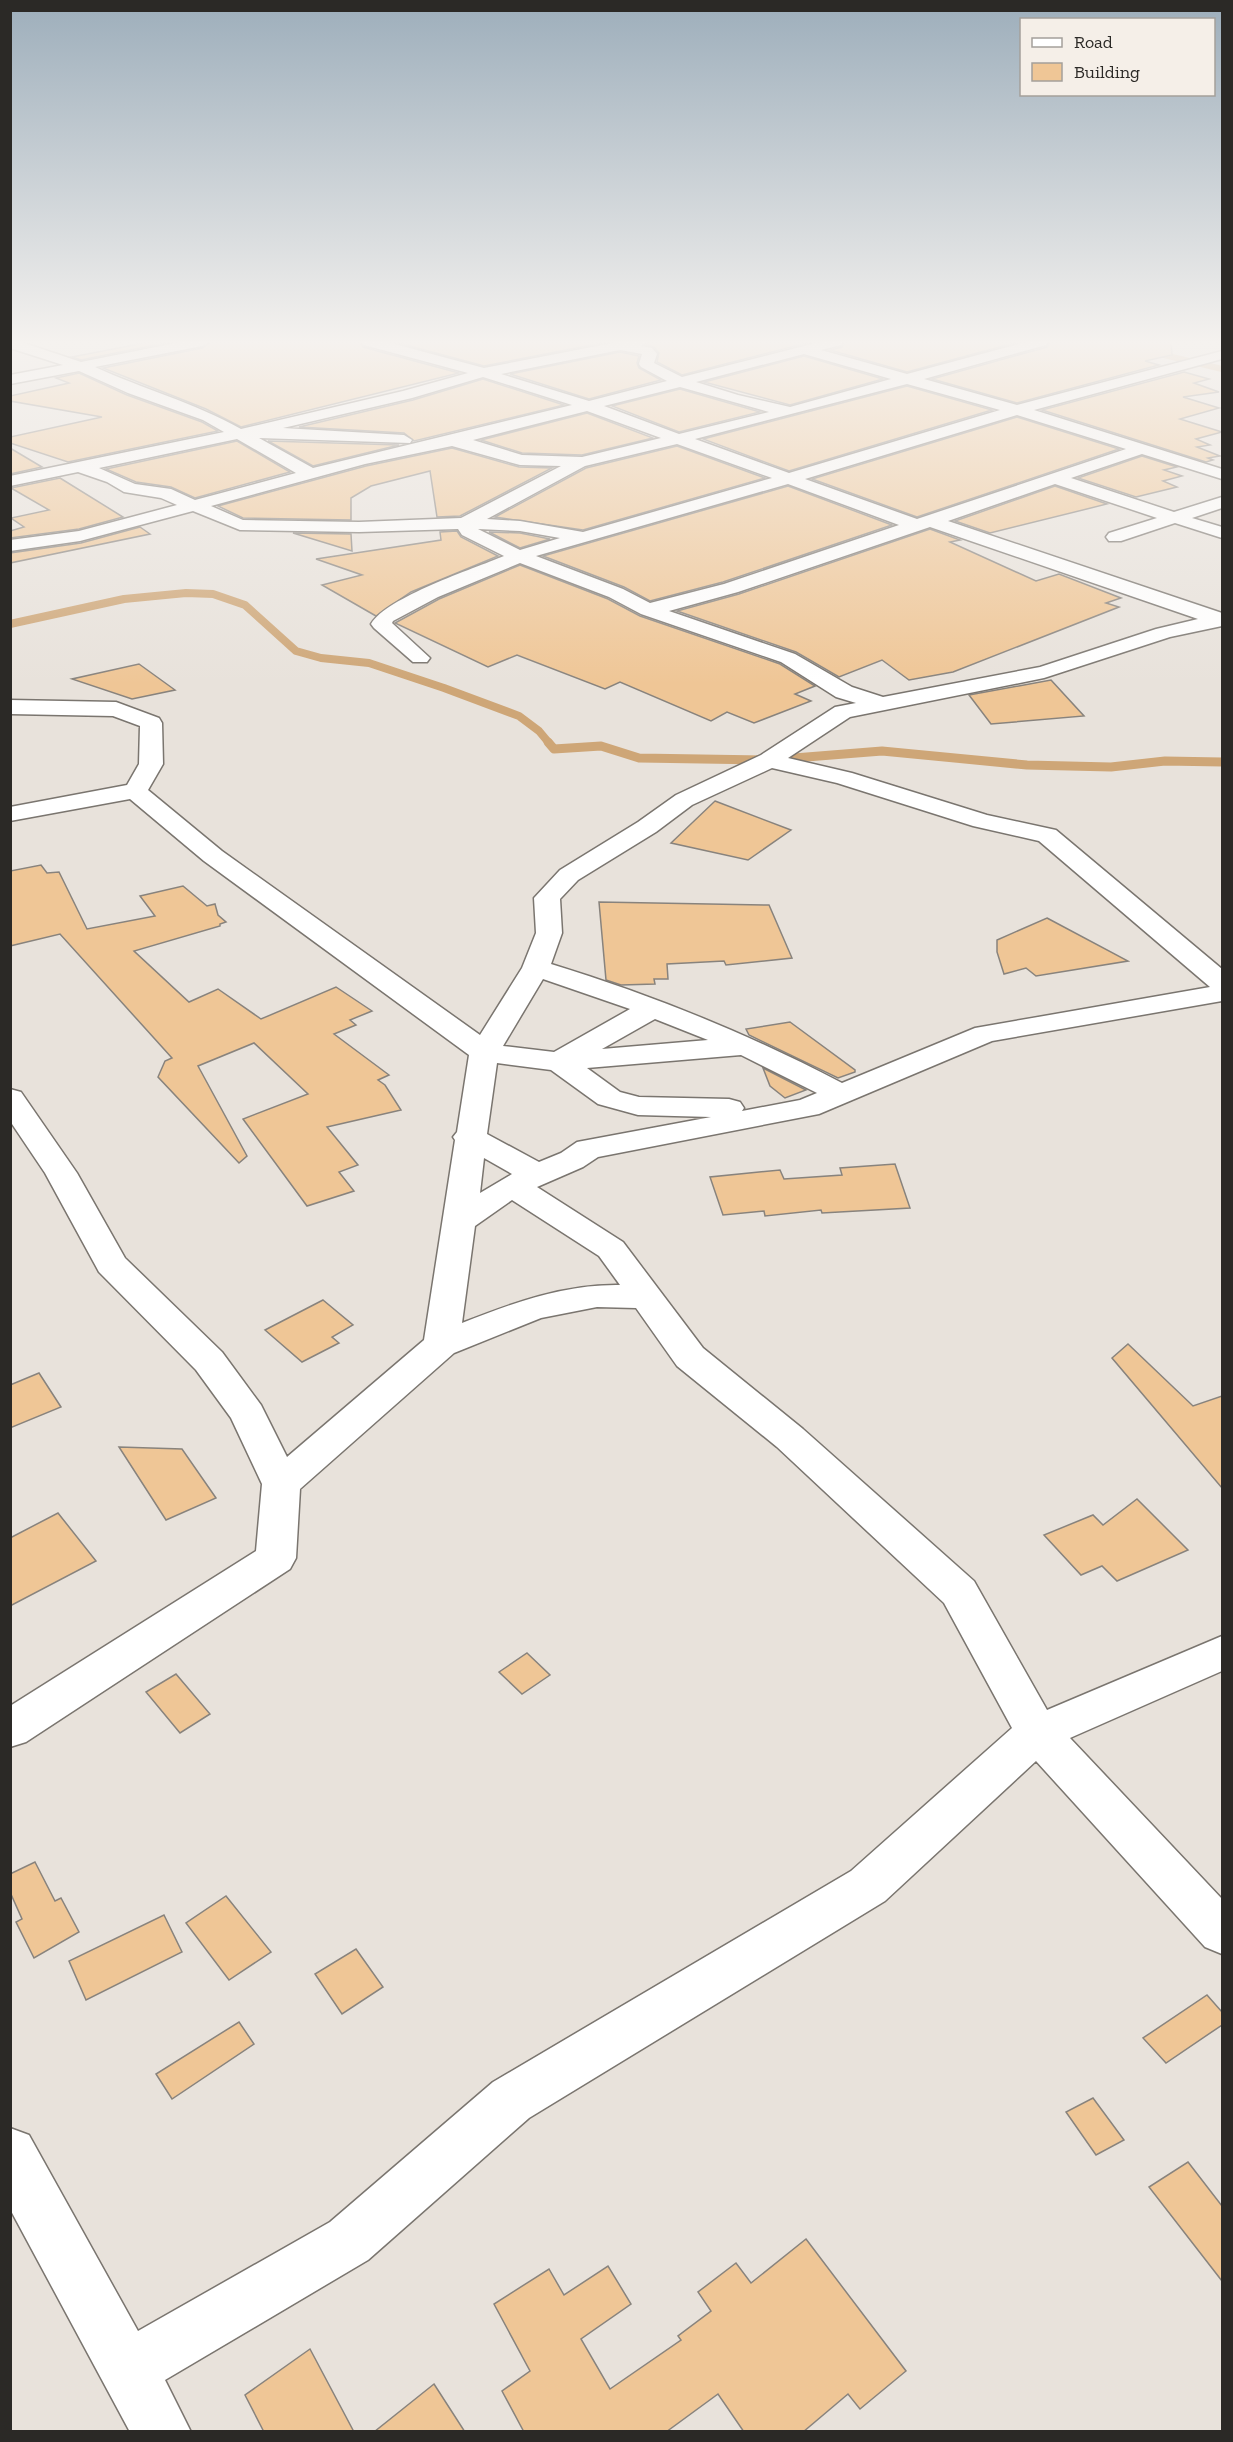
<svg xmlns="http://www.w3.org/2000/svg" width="1233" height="2442" font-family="'Zilla Slab',serif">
<rect width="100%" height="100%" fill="#e8e2db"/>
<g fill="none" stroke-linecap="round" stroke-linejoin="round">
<polyline stroke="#cea677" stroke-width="6" points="1128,342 1156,353 1222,369"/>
<polyline stroke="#cea677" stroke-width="8" points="10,624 124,599 186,593 213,594 245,605 296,651 321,658 369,663 444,688 519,716 539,731 549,743"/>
<polyline stroke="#cea677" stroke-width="9" points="548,742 554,749 601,746 639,758 769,760 882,751 1027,765 1111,767 1165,761 1222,762"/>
</g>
<g fill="#efc696" stroke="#88837d" stroke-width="1.5">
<polygon points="149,342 170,342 81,360 72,357"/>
<polygon points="211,342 360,342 363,347 459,373 241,427 206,409 103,368 202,348"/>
<polygon points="395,342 607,342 484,366"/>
<polygon points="648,342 811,342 682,375 657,362 659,353 654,347 646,345"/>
<polygon points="845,342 1018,342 907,372 830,350 842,347"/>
<polygon points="1050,342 1171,342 1172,355 1145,361 1159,365 1017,403 932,379 1047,347"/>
<polygon points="620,352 639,356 637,363 639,368 661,380 589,399 510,374"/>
<polygon points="804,356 883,379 790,405 704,382"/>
<polygon points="1184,372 1209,379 1194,383 1219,392 1183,397 1219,408 1180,419 1222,432 1196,439 1210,445 1197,447 1220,456 1208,458 1213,460 1206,462 1042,410"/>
<polygon points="79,373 127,395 202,422 218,431 68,462 10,443 10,437 102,417 10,401 10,396 69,383 56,378"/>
<polygon points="483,379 564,405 414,441 404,433 299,427 413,400"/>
<polygon points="907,386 992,410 789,471 703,439"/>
<polygon points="680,389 760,412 679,432 612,406"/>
<polygon points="587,413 653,438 582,455 522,453 481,440"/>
<polygon points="1017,417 1119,449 917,517 812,479"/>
<polygon points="237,441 290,472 195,498 171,487 136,482 106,469"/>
<polygon points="268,441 399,445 313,466"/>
<polygon points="677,446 765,478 583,530 495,517 586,468"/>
<polygon points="10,448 42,467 10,474"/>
<polygon points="452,448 519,467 552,468 460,516 437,517 430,471 371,486 351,498 351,520 243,518 218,506 366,466"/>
<polygon points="1142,456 1177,467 1164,470 1182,476 1163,481 1177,487 1136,497 1078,478"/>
<polygon points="60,478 123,517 79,529 10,538 10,531 24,527 11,518 49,510 11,488"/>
<polygon points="788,486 892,525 723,582 650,601 624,587 543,556"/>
<polygon points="1055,486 1107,504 990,533 955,521"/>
<polygon points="140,527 150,534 10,563 10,553 81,543"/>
<polygon points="930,529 960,540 950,542 1036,581 1059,574 1121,598 1106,603 1119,607 953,672 909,680 882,660 839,677 796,652 677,611 739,594"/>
<polygon points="457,531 461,537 498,556 411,592 376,616 322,585 362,575 316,559 441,540 440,532"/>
<polygon points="489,532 520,533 550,539 520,548"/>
<polygon points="293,533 351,534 352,551"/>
<polygon points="520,565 608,599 640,616 780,664 815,686 795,694 811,701 754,723 727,712 711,721 620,682 605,689 517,655 488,667 395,623 439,599"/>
<polygon points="139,664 175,690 132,699 72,679"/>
<polygon points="1051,680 1084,716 991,724 969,695"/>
<polygon points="715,801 791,830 748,860 671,843"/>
<polygon points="41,865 47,873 59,872 87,929 155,916 140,896 183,886 207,906 215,904 218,915 226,922 220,924 220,926 134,951 189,1002 218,989 261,1019 336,987 372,1011 350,1020 356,1025 334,1034 389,1075 378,1080 385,1085 401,1110 327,1127 358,1165 339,1172 354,1191 307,1206 243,1119 308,1094 254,1043 198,1066 247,1156 239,1163 158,1077 165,1061 172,1058 60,934 10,946 10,871"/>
<polygon points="599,902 769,905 792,958 726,965 724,961 667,964 668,979 654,979 655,984 621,985 606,980"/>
<polygon points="1047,918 1128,961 1036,976 1026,968 1004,974 997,952 997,940"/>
<polygon points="790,1022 855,1070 855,1072 838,1078 749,1035 746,1029"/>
<polygon points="763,1068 806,1090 785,1098 770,1086"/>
<polygon points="895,1164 910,1208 822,1213 821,1210 765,1216 764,1211 723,1215 710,1177 780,1170 784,1179 842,1175 840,1168"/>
<polygon points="323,1300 353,1325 332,1337 339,1343 302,1362 265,1330"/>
<polygon points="1128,1344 1193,1406 1222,1396 1222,1488 1112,1358"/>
<polygon points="39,1373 61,1407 10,1428 10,1385"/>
<polygon points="119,1447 182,1449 216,1498 166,1520"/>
<polygon points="1137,1499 1188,1550 1117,1581 1102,1566 1081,1575 1044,1535 1093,1515 1103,1525"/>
<polygon points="58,1513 96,1561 10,1606 10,1538"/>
<polygon points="527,1653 550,1675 522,1694 499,1672"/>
<polygon points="176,1674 210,1714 180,1733 146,1692"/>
<polygon points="35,1862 55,1901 61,1898 79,1932 34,1958 16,1922 22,1919 10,1892 10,1874"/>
<polygon points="226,1896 271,1952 229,1980 186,1923"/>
<polygon points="164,1915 182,1952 86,2000 69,1961"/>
<polygon points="356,1949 383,1987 342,2014 315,1974"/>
<polygon points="1207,1995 1222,2012 1222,2025 1166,2063 1143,2038"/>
<polygon points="239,2022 254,2044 172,2099 156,2074"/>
<polygon points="1093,2098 1124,2140 1096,2155 1066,2112"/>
<polygon points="1188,2162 1222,2206 1222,2281 1149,2187"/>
<polygon points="806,2239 906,2371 860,2409 848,2394 803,2432 744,2432 718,2394 666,2432 524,2432 502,2391 530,2371 494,2304 549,2269 564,2295 608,2266 631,2304 581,2339 610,2389 681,2340 678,2336 711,2311 698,2292 736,2263 751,2283"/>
<polygon points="310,2349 354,2432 264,2432 245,2395"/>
<polygon points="434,2384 465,2432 374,2432"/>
</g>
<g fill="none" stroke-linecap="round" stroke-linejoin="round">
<g stroke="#7a756f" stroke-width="3">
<path id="minor" d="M 10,342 L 21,342 L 81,362 L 181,342 L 209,342 L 202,346 L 95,367 C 143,389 195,403 241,429 L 403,391 L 468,373 L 364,345 L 362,342 L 387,342 L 484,368 L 618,342 L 646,342 L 641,346 L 652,348 L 657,354 L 654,363 L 682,377 L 820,342 L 843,342 L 841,345 L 821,350 L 907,374 L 1026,342 L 1048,342 L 1046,345 L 924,379 L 1017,405 L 1222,351 L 1222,359 L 1034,410 L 1222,469 L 1222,479 L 1142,454 L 1071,478 L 1174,512 L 1222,497 L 1222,508 L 1192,518 L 1222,527 L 1222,538 L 1175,523 L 1121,541 L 1109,541 L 1106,537 L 1109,533 L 1157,518 L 1055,484 L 948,521 L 1222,613 L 1222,626 L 1170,637 L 1044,678 L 850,717 L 788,758 L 852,773 L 987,815 L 1056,830 L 1222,969 L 1222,1001 L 992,1041 L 819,1114 L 598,1157 L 583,1167 L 537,1187 L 623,1242 L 703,1348 L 803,1429 L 974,1581 L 1047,1710 L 1222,1636 L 1222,1671 L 1070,1738 L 1222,1899 L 1222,1954 L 1205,1947 L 1036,1761 L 885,1901 L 529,2118 L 368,2260 L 165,2380 L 191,2432 L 130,2432 L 10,2209 L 10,2128 L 29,2135 L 138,2331 L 330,2222 L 493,2082 L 851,1871 L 1012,1728 L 944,1603 L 777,1447 L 677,1366 L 636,1308 L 597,1307 L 541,1318 L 454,1353 L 300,1489 L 296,1558 L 290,1569 L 26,1742 L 10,1747 L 10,1706 L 256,1551 L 262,1484 L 231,1418 L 196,1370 L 99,1272 L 45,1173 L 10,1121 L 10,1089 L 21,1092 L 77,1173 L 125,1258 L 222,1352 L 261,1405 L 287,1457 L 424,1340 L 455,1140 L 453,1137 L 457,1132 L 469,1055 L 204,861 L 130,799 L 10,821 L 10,807 L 127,785 L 139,764 L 140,726 L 113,716 L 10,714 L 10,700 L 116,702 L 159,718 L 162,723 L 163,764 L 148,790 L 222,851 L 480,1035 L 522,968 L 536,933 L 534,898 L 560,870 L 638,822 L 676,795 L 761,755 L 835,707 L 856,703 L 836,697 L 781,662 L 641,614 L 609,597 L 520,563 L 438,597 L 393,621 L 392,623 L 430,658 L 427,662 L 413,662 L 374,628 L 371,624 C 387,597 473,569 504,556 L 462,535 L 458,529 L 359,532 L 240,530 L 193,511 L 80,541 L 10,551 L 10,540 L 79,531 L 177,505 L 161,498 L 124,492 L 107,482 L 78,472 L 10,486 L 10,476 L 224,432 L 203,420 L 128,393 L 79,371 L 10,384 L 10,375 L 63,365 L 10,348 ZM 620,350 L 642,354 L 639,364 L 641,367 L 667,381 L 589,401 L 501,374 ZM 804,354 L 891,379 L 790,407 L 738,395 L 696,382 ZM 483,377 L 572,405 L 313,468 L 259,438 L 410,443 L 412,440 L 404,435 L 283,428 L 412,398 ZM 907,384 L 1000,410 L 789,473 L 695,439 ZM 680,387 L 769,412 L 679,434 L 604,406 ZM 587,411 L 661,438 L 582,457 L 522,455 L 473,440 ZM 1017,415 L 1126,449 L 917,519 L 805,479 ZM 237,439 L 296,473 L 195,500 L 171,489 L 135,484 L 99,468 ZM 677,444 L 772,478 L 583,532 L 520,521 L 487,519 L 585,466 ZM 452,446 L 520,465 L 561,466 L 461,518 L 359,522 L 243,520 L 211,506 L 365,464 ZM 788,484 L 899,525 L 724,584 L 650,603 L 623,589 L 536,556 ZM 930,527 L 1198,619 L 1156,629 L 1040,667 L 883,697 L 852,687 L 795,654 L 669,611 L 738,592 ZM 478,529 L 520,531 L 560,538 L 520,550 ZM 772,768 L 837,783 L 973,826 L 1039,841 L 1210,987 L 975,1028 L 842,1083 C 749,1034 652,995 551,964 L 562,933 L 560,899 L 578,880 L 656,832 L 692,805 ZM 543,979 L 630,1009 L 554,1052 L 503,1046 ZM 655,1019 L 708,1040 L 602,1049 ZM 741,1055 L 817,1093 L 800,1100 L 742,1111 L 744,1108 L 740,1102 L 729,1099 L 639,1097 L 620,1092 L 587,1068 ZM 497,1063 L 551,1070 L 598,1104 L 638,1115 L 711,1117 L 577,1142 L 561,1153 L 539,1162 L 487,1134 ZM 484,1158 L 512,1174 L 480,1193 ZM 512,1200 L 599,1256 L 620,1285 C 564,1284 513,1303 462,1323 L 475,1226 Z"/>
</g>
<use href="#minor" fill="#fff" fill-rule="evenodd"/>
</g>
<linearGradient id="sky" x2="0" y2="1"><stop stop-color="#9daebb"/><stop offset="0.5" stop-color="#f5f2ef"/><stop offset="1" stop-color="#f5f2ef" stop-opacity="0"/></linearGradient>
<rect width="1233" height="684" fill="url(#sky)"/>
<rect width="1233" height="2442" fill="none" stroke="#2b2926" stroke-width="24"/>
<rect x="1020" y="18" width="195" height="78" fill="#f5efe8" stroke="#a4a09a" stroke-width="1.5"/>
<rect x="1032" y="38" width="30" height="9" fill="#ffffff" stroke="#a4a09a" stroke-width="1.5"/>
<text x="1074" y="48" font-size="18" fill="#2b2926">Road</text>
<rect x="1032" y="63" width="30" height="18" fill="#efc696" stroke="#a4a09a" stroke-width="1.5"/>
<text x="1074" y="78" font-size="18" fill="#2b2926">Building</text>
</svg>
